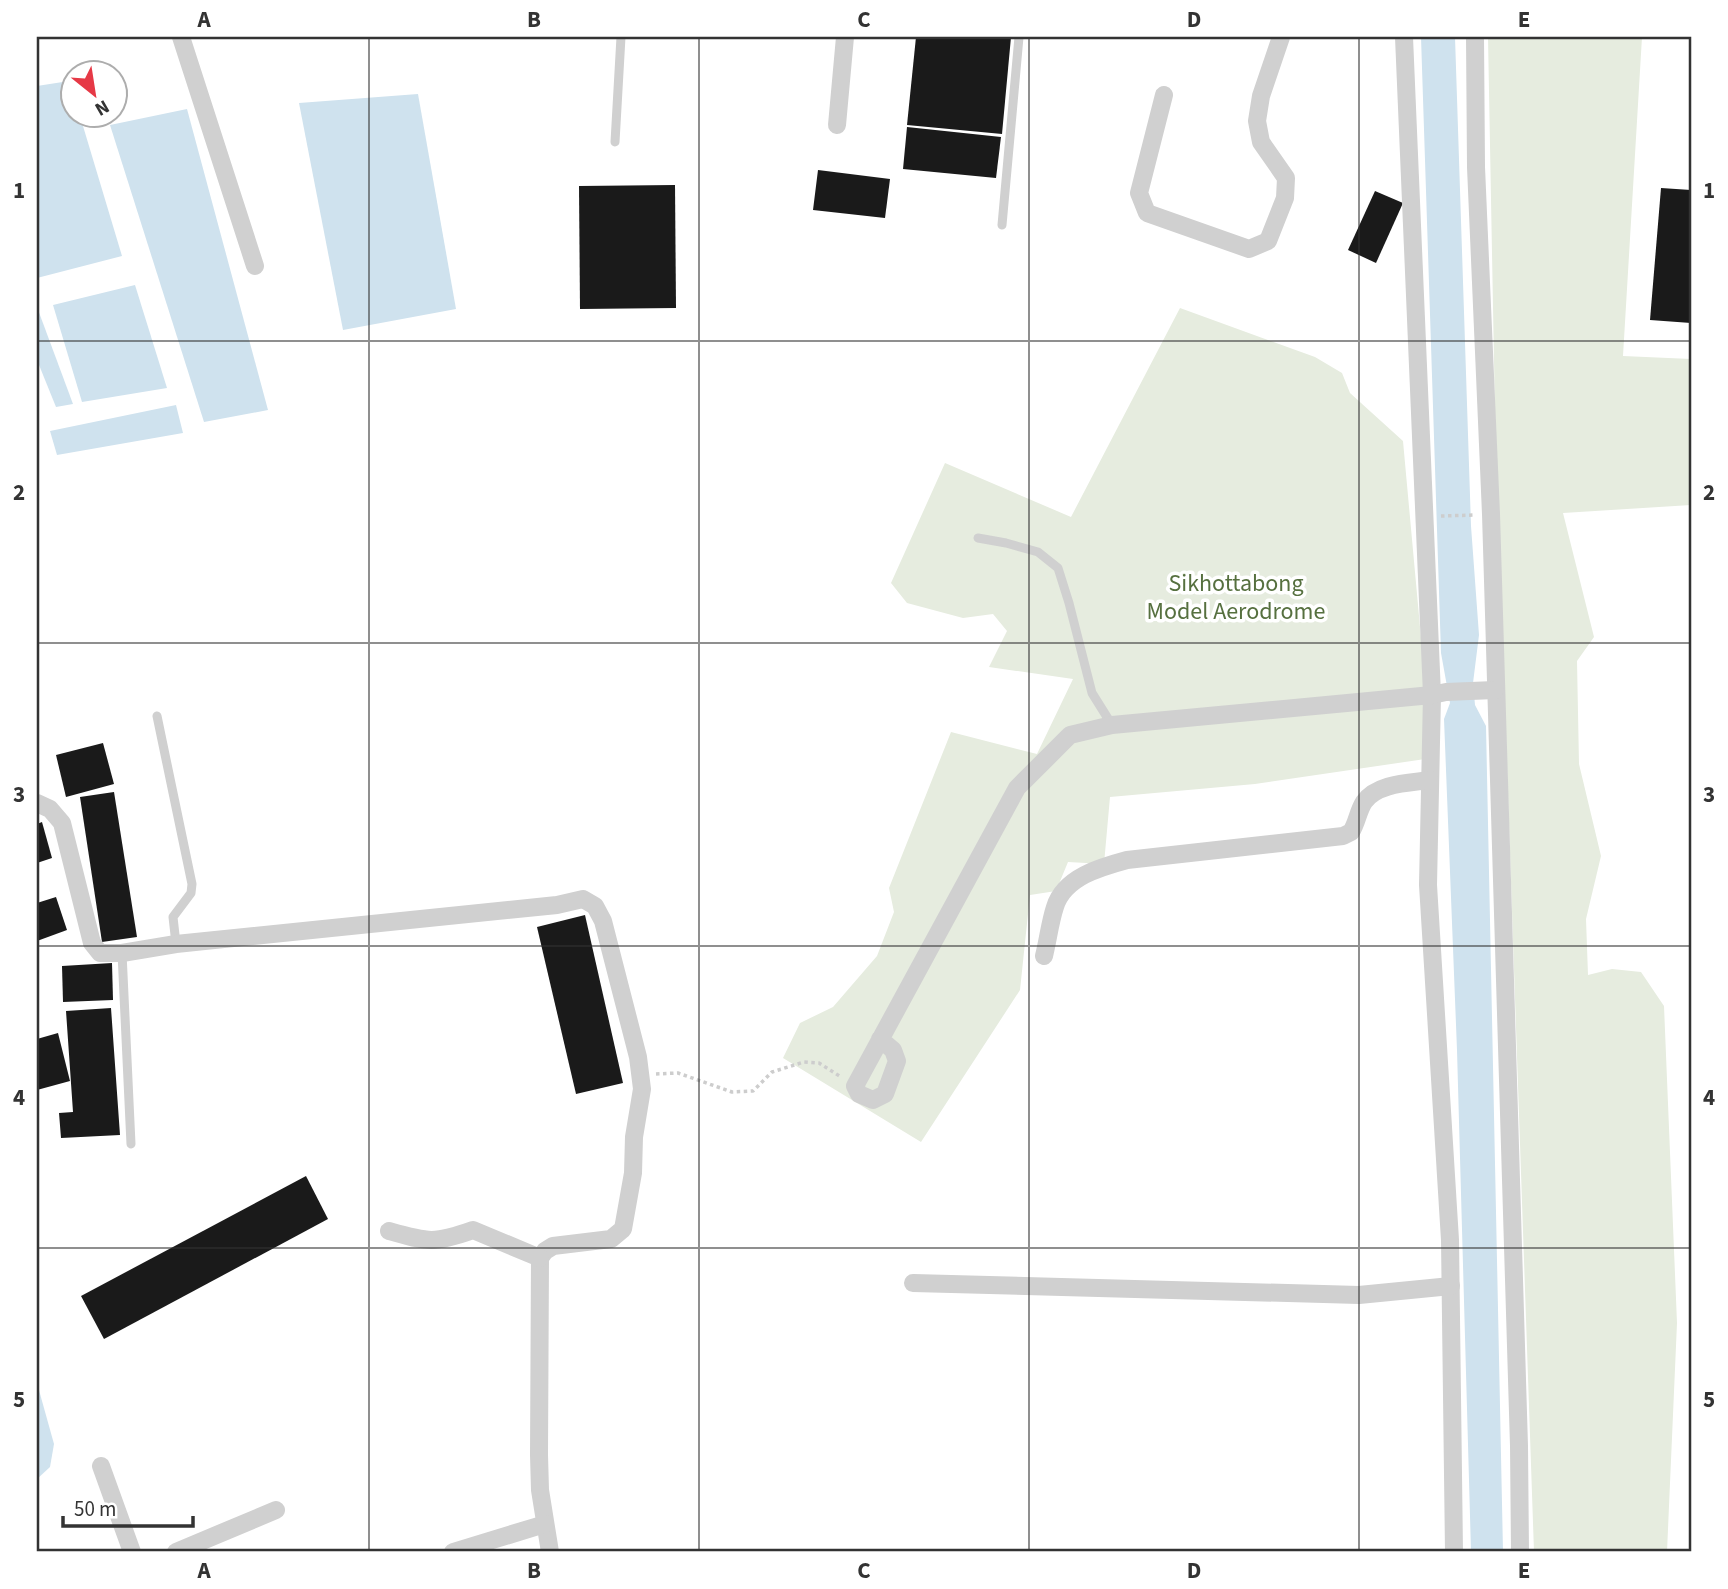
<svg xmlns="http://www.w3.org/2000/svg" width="1728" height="1589" font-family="'Source Sans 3',sans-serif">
<rect width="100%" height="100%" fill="#fff"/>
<g fill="#e6ecdf">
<polygon points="1488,37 1642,37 1623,356 1691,359 1691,505 1563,513 1594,637 1577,661 1579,764 1601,856 1586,919 1588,975 1612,969 1641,972 1664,1006 1677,1323 1667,1552 1534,1552 1495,415"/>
<polygon points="1180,308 1315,357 1342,373 1350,393 1403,441 1432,758 1255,784 1110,797 1104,864 1068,862 1056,891 1030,895 1020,990 921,1142 783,1058 800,1023 833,1007 877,956 894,912 889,888 951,732 1037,754 1073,679 989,667 1007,631 993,614 963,618 907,603 891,583 945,463 1071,517"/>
</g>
<g fill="#cfe2ee">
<polygon points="1421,37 1455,37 1471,526 1479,635 1473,683 1475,705 1486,726 1503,1552 1471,1552 1457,1050 1444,719 1450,703 1441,653"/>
<polygon points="69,81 73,95 74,116 80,116 122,256 37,278 37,86"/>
<polygon points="418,94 456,309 343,330 299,103"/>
<polygon points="187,109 268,410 204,422 110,125"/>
<polygon points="135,285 167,388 82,402 53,305"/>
<polygon points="37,307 73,404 56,407 37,360"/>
<polygon points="176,405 183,433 57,455 50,431"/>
<polygon points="37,1383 54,1444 50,1467 37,1479"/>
</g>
<g fill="#1a1a1a">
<polygon points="916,37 1011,37 1002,134 907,125"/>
<polygon points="907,127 1001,137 996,178 903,169"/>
<polygon points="818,170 890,179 885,218 813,210"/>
<polygon points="675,185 676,308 580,309 579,186"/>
<polygon points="1661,188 1691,190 1691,323 1650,320"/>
<polygon points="1375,191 1403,203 1376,263 1348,250"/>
<polygon points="103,743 114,784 66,797 56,755"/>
<polygon points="114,792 137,937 102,942 80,797"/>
<polygon points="42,822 52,858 37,863 37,824"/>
<polygon points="56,897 67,930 37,941 37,903"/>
<polygon points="585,915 623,1083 576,1094 537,927"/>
<polygon points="112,963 113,1000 63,1002 62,966"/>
<polygon points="111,1008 120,1135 61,1138 59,1113 73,1112 66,1011"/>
<polygon points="58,1033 70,1081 37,1090 37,1039"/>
<polygon points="306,1176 328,1219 104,1339 81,1296"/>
</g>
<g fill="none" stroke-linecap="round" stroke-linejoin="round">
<g stroke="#cdcdcd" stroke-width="3.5" stroke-dasharray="3.5 3.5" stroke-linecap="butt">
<polyline points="1441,516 1475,515"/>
<polyline points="656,1074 678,1073 732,1092 753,1091 772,1072 804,1062 819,1063 841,1077"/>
</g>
<g stroke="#d0d0d0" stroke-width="9">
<polyline points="615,142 621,37"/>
<polyline points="1002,225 1019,37"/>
<polyline points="978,538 1006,543 1038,552 1058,568 1069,603 1092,693 1112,725"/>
<polyline points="157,716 192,884 191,893 173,917 176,944"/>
<polyline points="122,953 131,1144"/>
</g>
<g stroke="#d0d0d0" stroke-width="18">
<polyline points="181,37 255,266"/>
<polyline points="1404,37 1432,695 1428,885 1450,1240 1454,1552"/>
<polyline points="1475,37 1476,167 1491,514 1519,1446 1520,1552"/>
<polyline points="1164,95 1139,193 1147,213 1249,249 1268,241 1285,198 1286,178 1261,142 1257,121 1261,96 1281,37"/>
<polyline points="837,125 845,37"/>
<polyline points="37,803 50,809 62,823 92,943 100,953 122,953 176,944 557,905 583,899 595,906 603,921 638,1057 642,1089 634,1137 633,1173 623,1229 611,1239 553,1246 545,1251 540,1258 539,1455 540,1490 550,1552"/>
<path d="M 1044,956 C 1048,940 1050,922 1055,907 C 1064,877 1101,867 1127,860 L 1343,836 L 1351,832 C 1357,823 1358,811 1364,802 C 1377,783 1410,783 1430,780"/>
<polyline points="880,1039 893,1050 897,1061 885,1094 873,1100 859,1094 855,1086 1017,788 1070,735 1112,725 1432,695 1446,692 1495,690"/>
<path d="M 389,1231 C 428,1242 434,1244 473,1230 L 540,1258"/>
<polyline points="913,1283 1359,1295 1451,1286"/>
<polyline points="101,1466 132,1552"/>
<polyline points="176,1552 276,1510"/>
<polyline points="453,1552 545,1524"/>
</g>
</g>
<path fill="none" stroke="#333" stroke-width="2" stroke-opacity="0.55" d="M 369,37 L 369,1552M 699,37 L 699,1552M 1029,37 L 1029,1552M 1359,37 L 1359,1552M 37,341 L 1691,341M 37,643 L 1691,643M 37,946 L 1691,946M 37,1248 L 1691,1248"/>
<g text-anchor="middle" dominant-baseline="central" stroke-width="7" stroke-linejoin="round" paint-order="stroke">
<g font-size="24" fill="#56703f" stroke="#fff">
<text x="1236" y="583">Sikhottabong<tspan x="1236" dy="28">Model Aerodrome</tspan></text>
</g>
</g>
<rect width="1728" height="1589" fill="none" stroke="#ffffff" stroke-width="77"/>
<g transform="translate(94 94) rotate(150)"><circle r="33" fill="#ffffff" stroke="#adadad" stroke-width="2"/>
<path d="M0-5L12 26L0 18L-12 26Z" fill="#e63946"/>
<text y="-10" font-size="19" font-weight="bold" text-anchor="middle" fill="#333333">N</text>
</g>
<path d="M63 1516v10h130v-10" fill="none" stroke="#333333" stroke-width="3.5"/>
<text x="74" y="1516" font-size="21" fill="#333333" stroke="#ffffff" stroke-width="5" paint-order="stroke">50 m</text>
<rect x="38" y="38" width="1652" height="1512" fill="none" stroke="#333" stroke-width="2.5"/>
<g font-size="23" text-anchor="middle" font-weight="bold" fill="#333">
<text x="204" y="27">A</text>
<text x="534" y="27">B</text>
<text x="864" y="27">C</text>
<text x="1194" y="27">D</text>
<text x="1524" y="27">E</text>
<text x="19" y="198">1</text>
<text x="1709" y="198">1</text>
<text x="19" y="500">2</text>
<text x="1709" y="500">2</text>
<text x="19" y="802">3</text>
<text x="1709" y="802">3</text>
<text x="19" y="1105">4</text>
<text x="1709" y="1105">4</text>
<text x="19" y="1407">5</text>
<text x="1709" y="1407">5</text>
<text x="204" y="1578">A</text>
<text x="534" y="1578">B</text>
<text x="864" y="1578">C</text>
<text x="1194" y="1578">D</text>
<text x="1524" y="1578">E</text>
</g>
</svg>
